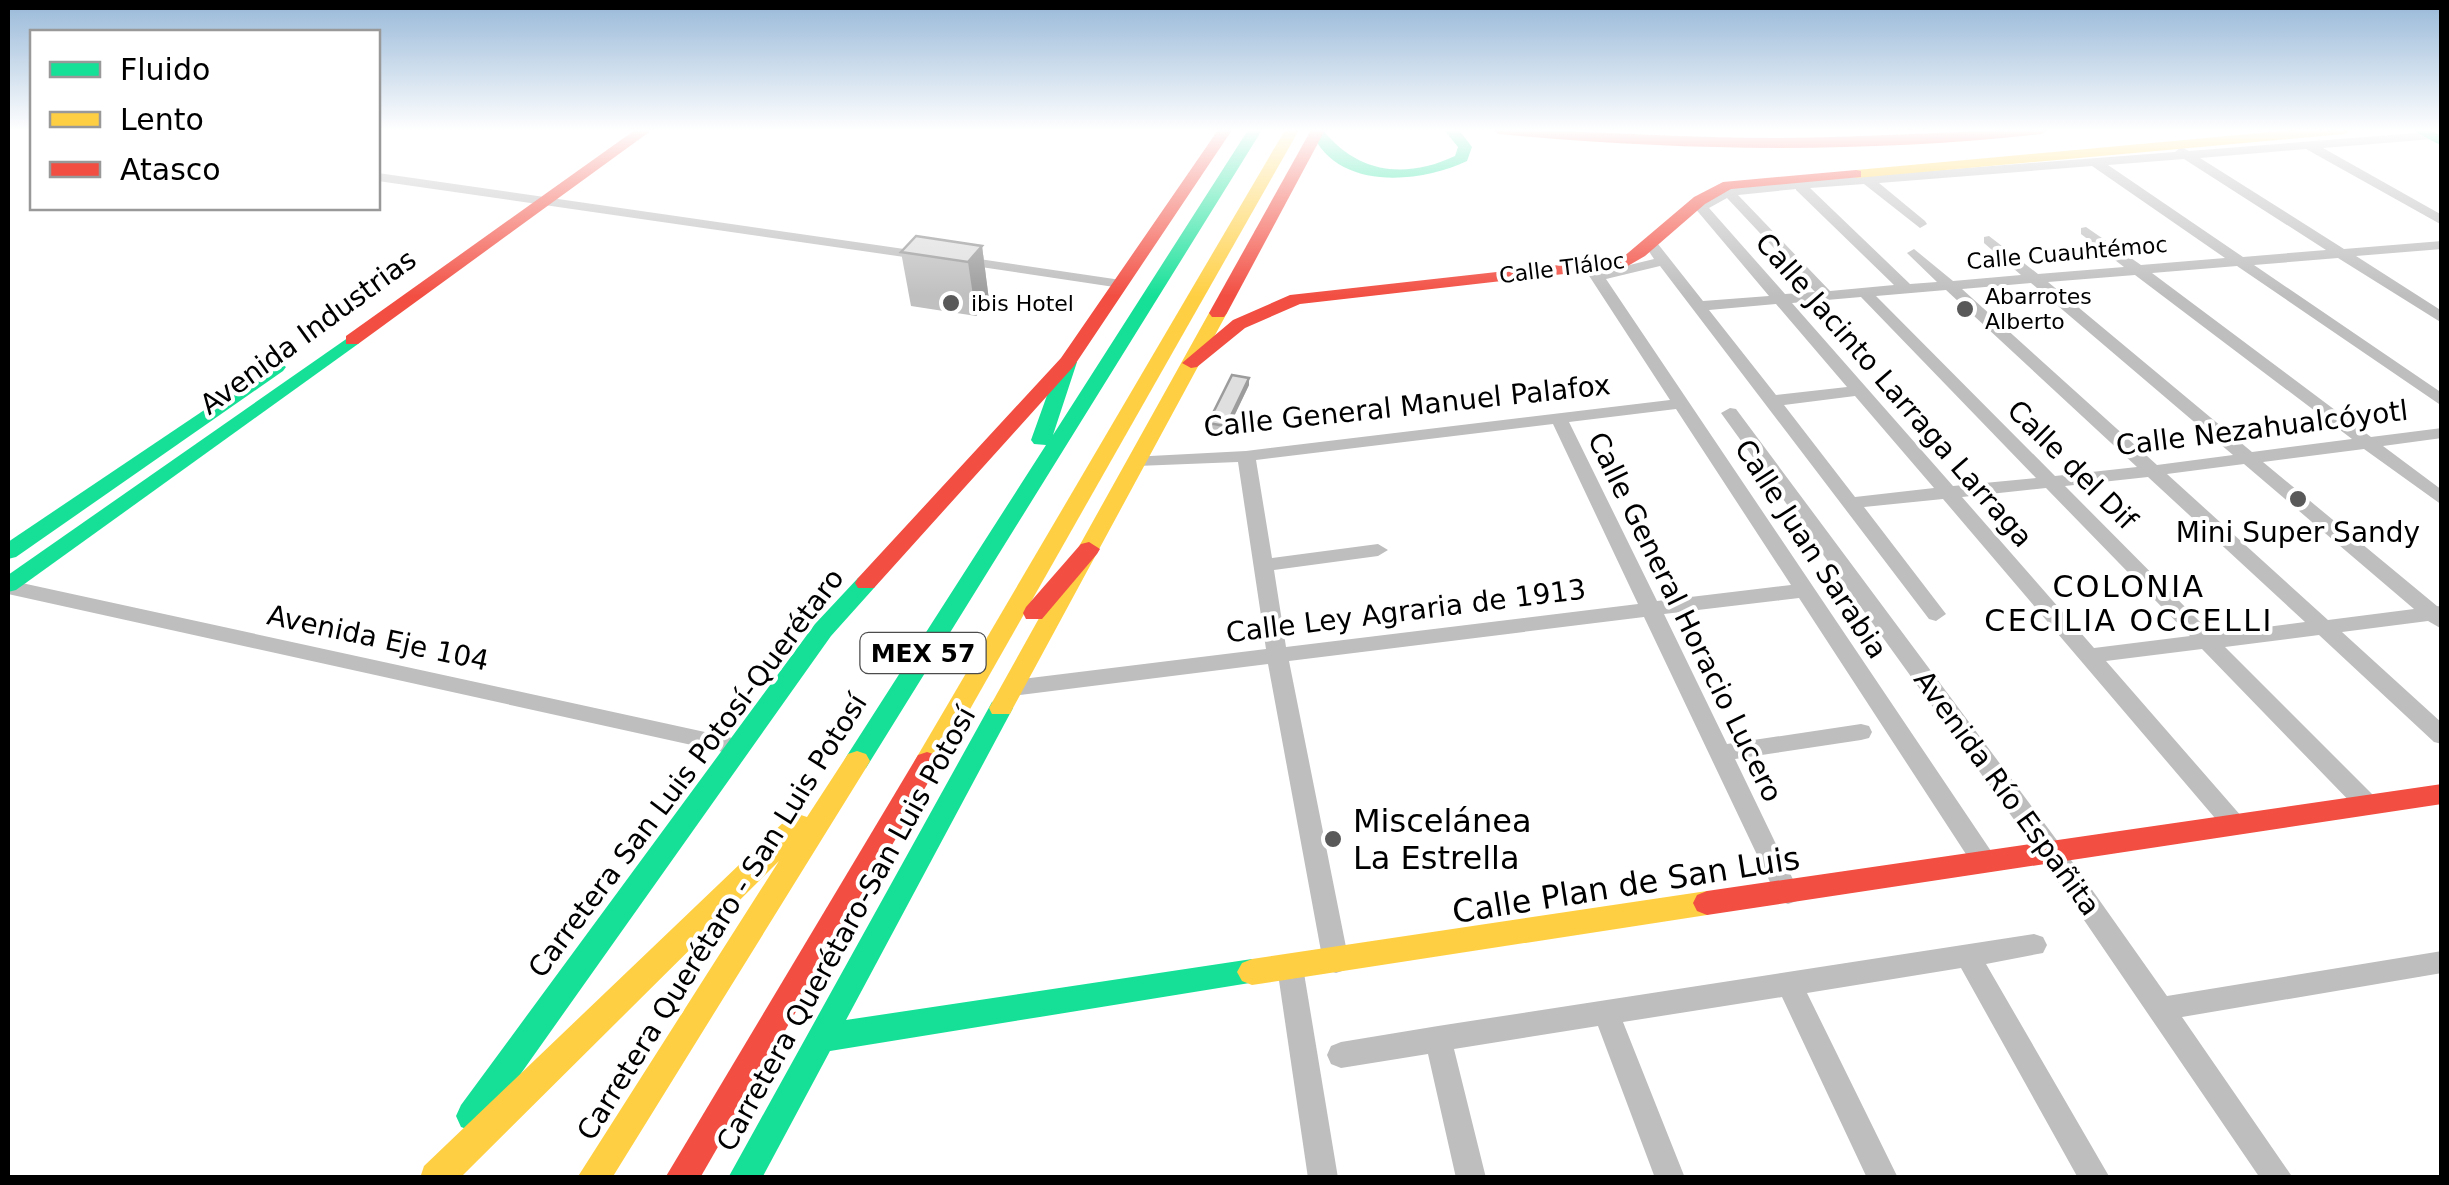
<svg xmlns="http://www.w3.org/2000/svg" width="2449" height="1185" font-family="'DejaVu Sans',sans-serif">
<rect width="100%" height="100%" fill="#fff"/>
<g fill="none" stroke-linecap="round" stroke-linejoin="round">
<g fill="#bebebe" fill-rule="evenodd">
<path d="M 2429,132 L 2435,136 L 2433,139 L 2323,148 L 2442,215 L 2442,225 L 2306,149 L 2200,158 L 2344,249 L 2442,241 L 2442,249 L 2356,256 L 2442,311 L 2442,323 L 2338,258 L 2254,265 L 2442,393 L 2442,406 L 2237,266 L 2152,273 L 2371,437 L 2442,428 L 2442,438 L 2383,446 L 2442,490 L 2442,505 L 2364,449 L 2263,462 L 2437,606 L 2442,607 L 2442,629 L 2428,621 L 2342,632 L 2442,723 L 2442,744 L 2434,742 L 2319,635 L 2225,647 L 2376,798 L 2380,805 L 2376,812 L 2368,814 L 2360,812 L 2202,649 L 2106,661 L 2242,817 L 2246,824 L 2242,831 L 2234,833 L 2226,831 L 1943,499 L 1864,507 L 1946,614 L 1936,621 L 1929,619 L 1660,266 L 1606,279 L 1993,854 L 1996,861 L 1993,868 L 1984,871 L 1975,868 L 1799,598 L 1664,614 L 1727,744 L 1861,724 L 1869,726 L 1872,732 L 1869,738 L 1861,740 L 1735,759 L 1800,894 L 1797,901 L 1788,904 L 1779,901 L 1644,617 L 1289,661 L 1349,962 L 1345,970 L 1336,973 L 1327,970 L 1323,962 L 1268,664 L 1013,696 L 1005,693 L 1002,688 L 1005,683 L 1013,680 L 1266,649 L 1238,462 L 1137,466 L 1128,461 L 1131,457 L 1246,451 L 1670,400 L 1584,268 L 1591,264 L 1601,272 L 1654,259 L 1646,247 L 1653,243 L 1658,244 L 1703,301 L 1769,296 L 1694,207 L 1718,192 L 1718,187 L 2175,152 L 2181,147 L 2189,151 ZM 2184,159 L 2326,250 L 2243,257 L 2108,165 ZM 2092,166 L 2225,258 L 2141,265 L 2086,227 L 2081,228 L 2081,234 L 2124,267 L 2038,274 L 1989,236 L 1984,237 L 1984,243 L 2021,275 L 1953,281 L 1914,249 L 1907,253 L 1937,282 L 1910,284 L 1810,188 L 1864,184 L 1920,228 L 1927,224 L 1925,221 L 1879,183 ZM 1796,189 L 1796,190 L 1894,285 L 1830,291 L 1738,195 ZM 1727,198 L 1815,292 L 1785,294 L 1709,208 ZM 2135,275 L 2352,439 L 2252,452 L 2048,282 ZM 2031,283 L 2233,455 L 2157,465 L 1962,289 ZM 1946,290 L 2137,467 L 2055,476 L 1876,296 ZM 1861,297 L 2036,478 L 1953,486 L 1792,303 ZM 1776,304 L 1847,387 L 1776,395 L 1709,310 ZM 1855,396 L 1934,488 L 1855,497 L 1784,405 ZM 1676,409 L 1791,585 L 1657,601 L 1569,422 ZM 1553,424 L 1638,604 L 1286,647 L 1274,570 L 1378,556 L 1388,550 L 1378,544 L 1272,558 L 1256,460 ZM 2244,464 L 2414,609 L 2328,620 L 2167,474 ZM 2148,477 L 2305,622 L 2212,634 L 2065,486 ZM 2046,488 L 2190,636 L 2094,648 L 1962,497 Z"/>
<polygon points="378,173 925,252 932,256 925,260 378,181"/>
<polygon points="959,256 1121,280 1128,284 1121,288 954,263 954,257"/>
<polygon points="1730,408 1736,409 2059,843 2167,996 2442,951 2442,973 2182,1017 2293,1178 2260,1178 2041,857 1721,413"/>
<polygon points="8,580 737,739 745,741 748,747 745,753 737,755 8,594"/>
<polygon points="2034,934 2043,937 2047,945 2043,953 1986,964 2110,1178 2078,1178 1961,968 1807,993 1898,1178 1867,1178 1782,997 1623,1022 1685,1178 1655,1178 1598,1026 1454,1049 1486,1178 1456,1178 1428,1054 1341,1068 1331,1064 1327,1055 1331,1046 1341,1042 1438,1026"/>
<polygon points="1290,956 1299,959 1303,967 1338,1178 1308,1178 1277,967 1281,959"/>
</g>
<g fill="#16e098" fill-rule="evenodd">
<polygon points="1248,130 1262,130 866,768 857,771 848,768 844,761 848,754 1046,445 1034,444 1031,440 1059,362 1068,357 1077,362 1053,435"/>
<path d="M 1311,130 L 1323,130 C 1358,174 1406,179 1455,156 L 1458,147 L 1444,130 L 1459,130 L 1472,147 L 1467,161 C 1419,184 1334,191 1311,130 Z"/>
<polygon points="2412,130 2430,130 2442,136 2442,146"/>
<polygon points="352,335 361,340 358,344 16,590 8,592 8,575"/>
<polygon points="277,361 286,367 283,371 16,557 8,559 8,542"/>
<polygon points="866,576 874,578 877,583 874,588 831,636 483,1127 472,1131 461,1127 456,1116 461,1105 815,624 858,578"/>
<polygon points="1001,699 1010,702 1013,708 846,1020 1252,959 1262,963 1267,972 1262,981 830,1051 762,1178 728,1178 992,702"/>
</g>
<g fill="#ffcf43" fill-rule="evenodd">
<polygon points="1285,130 1299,130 936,769 927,772 918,769 914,762 918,755"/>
<polygon points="2293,130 2351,130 2344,134 1856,178 1849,174 1856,170"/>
<polygon points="1218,308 1227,313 1013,708 1010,714 992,714 989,708 1209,313"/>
<polygon points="857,751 866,754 870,761 866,768 612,1178 577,1178 779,861 460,1178 420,1178 424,1166 789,817 798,814 807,817 848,754"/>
<polygon points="1707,891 1717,895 1721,903 1717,911 1707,915 1252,985 1242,981 1237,972 1242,963 1252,959"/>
</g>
<g fill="#f24e42" fill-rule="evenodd">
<polygon points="635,130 652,130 358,344 346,344 346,336"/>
<polygon points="1218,130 1232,130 1074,366 874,588 858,588 855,583 858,578 1061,358"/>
<polygon points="1311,130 1325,130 1227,313 1224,317 1212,317 1209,313"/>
<path d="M 1492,130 C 1586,130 1680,138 1774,138 C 1866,138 1958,130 2048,130 L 2041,134 C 1859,154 1681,151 1499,134 Z"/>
<polygon points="1856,170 1861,171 1861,177 1731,189 1705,204 1645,256 1626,267 1300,304 1245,328 1197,367 1191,368 1182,363 1233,320 1290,295 1622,258 1694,197 1723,182"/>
<polygon points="1089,542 1100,549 1097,554 1042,619 1026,619 1023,613 1026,607 1081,544"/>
<polygon points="927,752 936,755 940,762 700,1178 665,1178 918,755"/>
<polygon points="2442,784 2442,804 1707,915 1697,911 1693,903 1697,895 1707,891"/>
</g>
</g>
<g fill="#c0c0c0">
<polygon points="982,246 989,300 976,316 911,306 901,252"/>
<polygon points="1249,378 1249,385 1226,433 1208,430 1208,423"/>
</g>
<g fill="#9c9c9c">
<polygon points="982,246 989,300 976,316 968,262"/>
<polygon points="1249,378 1249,385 1226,433 1226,426"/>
</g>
<g fill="#dfdfdf" stroke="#9c9c9c" stroke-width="2.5">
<polygon points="916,236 982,246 968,262 901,252"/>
<polygon points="1232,375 1249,378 1226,426 1208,423"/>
</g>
<linearGradient id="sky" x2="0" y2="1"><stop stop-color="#97b8d8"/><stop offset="0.44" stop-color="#fff"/><stop offset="1" stop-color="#fff" stop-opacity="0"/></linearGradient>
<rect width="2449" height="296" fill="url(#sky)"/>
<g fill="#595959" stroke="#fff" stroke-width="4">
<circle cx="951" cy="303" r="10"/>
<circle cx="1965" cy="309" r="10"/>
<circle cx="2298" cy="499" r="10"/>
<circle cx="1333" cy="839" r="10"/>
</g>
<g text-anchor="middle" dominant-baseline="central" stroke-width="8" stroke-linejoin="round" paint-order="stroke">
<g font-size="22" fill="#000" stroke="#fff">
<text transform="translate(2067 253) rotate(-5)">Calle Cuauhtémoc</text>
<text transform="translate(1562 268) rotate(-7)">Calle Tláloc</text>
</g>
<g font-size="22" fill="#000" stroke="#fff" text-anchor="start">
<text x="1985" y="296">Abarrotes<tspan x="1985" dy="25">Alberto</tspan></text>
<text x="971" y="303">ibis Hotel</text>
</g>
<rect fill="#fff" stroke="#4c4c4c" stroke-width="2.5" x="860.5" y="633" width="125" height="40" rx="8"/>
<g font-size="25" font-weight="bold" fill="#000">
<text x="923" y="653">MEX 57</text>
</g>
<g font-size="28" fill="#000" stroke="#fff">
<text transform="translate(308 332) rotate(-36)">Avenida Industrias</text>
<text transform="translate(1894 390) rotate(49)">Calle Jacinto Larraga Larraga</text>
<text transform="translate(1407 406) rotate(-6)">Calle General Manuel Palafox</text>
<text transform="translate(2262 428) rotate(-7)">Calle Nezahualcóyotl</text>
<text transform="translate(2072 465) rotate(45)">Calle del Dif</text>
<text transform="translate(1811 549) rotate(57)">Calle Juan Sarabia</text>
<text transform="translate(1406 611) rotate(-7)">Calle Ley Agraria de 1913</text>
<text transform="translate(1685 617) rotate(64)">Calle General Horacio Lucero</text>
<text transform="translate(378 638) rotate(12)">Avenida Eje 104</text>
<text transform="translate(686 773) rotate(-53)">Carretera San Luis Potosí-Querétaro</text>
<text transform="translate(2007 793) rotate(54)">Avenida Río Españita</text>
<text transform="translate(722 917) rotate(-58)">Carretera Querétaro - San Luis Potosí</text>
<text transform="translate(846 929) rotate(-61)">Carretera Querétaro-San Luis Potosí</text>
</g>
<g font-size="28" fill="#000" stroke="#fff">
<text x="2298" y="532">Mini Super Sandy</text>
</g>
<g font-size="30" letter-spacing="2.5" fill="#000" stroke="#fff">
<text x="2129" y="586">COLONIA<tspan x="2129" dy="34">CECILIA OCCELLI</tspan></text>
</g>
<g font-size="32" fill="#000" stroke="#fff" text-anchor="start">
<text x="1353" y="821">Miscelánea<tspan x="1353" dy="37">La Estrella</tspan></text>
</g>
<g font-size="32" fill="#000" stroke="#fff">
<text transform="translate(1626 885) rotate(-9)">Calle Plan de San Luis</text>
</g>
</g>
<rect width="2449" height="1185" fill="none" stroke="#000000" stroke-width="20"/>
<rect x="30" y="30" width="350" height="180" fill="#ffffff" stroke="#999999" stroke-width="2.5"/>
<rect x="50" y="62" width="50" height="15" fill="#16e098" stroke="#999999" stroke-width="2.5"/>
<text x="120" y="80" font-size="30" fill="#000000">Fluido</text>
<rect x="50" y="112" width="50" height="15" fill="#ffcf43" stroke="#999999" stroke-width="2.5"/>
<text x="120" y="130" font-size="30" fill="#000000">Lento</text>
<rect x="50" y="162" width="50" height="15" fill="#f24e42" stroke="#999999" stroke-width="2.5"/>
<text x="120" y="180" font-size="30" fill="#000000">Atasco</text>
</svg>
